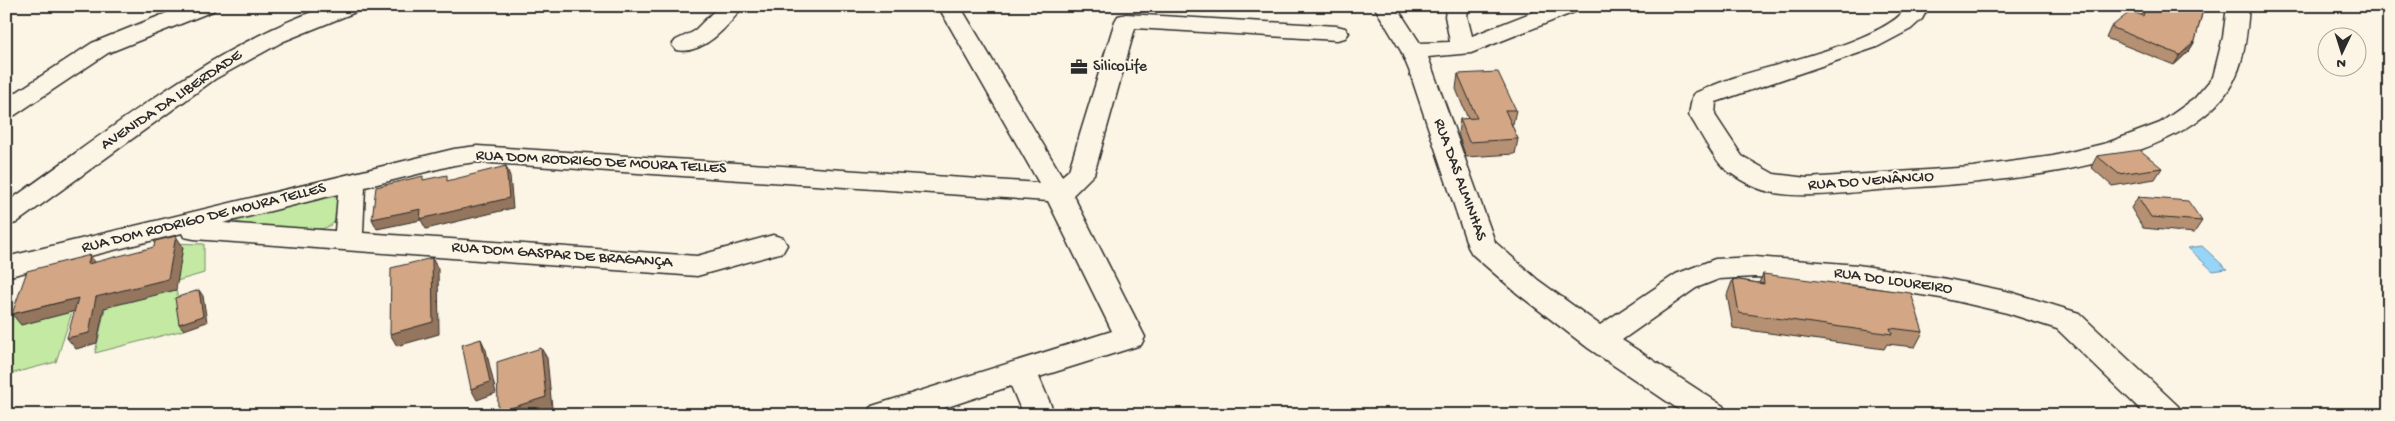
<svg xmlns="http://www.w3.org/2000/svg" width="2395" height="421" font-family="'Gochi Hand',sans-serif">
<rect width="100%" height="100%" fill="#fcf5e5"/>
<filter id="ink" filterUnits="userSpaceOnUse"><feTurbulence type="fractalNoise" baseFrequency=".02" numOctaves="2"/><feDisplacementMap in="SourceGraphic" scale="10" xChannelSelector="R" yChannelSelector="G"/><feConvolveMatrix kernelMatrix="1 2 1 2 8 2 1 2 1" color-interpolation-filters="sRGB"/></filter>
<g filter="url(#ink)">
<g fill="#c3e9a3" stroke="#778a67">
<path d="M 330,194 L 339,196 L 336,219 C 333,225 327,228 320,229 C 307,231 249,226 236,222 L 238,218 Z"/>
<polygon points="164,243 204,244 204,273 177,281 183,247"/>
<polygon points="29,272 72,312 56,362 6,375 6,334"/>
<polygon points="176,289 184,330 95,353 106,304 142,298"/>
</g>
<polygon fill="#96d5f7" stroke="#6b91a5" points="2202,246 2227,269 2213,271 2188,248"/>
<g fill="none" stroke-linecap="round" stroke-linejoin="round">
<g stroke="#2b2b2b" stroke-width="3">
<g id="minor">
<polygon points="184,6 216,6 213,11 108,53 15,115 6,117 6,99 92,43"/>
<path d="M 328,6 L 361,6 L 358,11 L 284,41 L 215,79 L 16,223 L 6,226 L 6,203 C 109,131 208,48 328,6 Z"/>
<path d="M 719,6 L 743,6 C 729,26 702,56 676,50 L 672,45 L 676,40 L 693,32 Z"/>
<path d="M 938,6 L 960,6 L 1062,176 L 1069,170 L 1115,21 L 1118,16 L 1126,14 L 1337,26 L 1345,28 L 1349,33 L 1345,38 L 1337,40 L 1135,28 L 1094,174 L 1073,195 L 1145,337 L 1141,345 L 1039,377 L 1055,415 L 1023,415 L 1011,386 L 923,415 L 867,415 L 872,406 L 1112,331 L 1048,201 L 477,162 L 454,165 L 365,187 L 363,233 L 697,256 L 773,235 L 783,238 L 787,245 L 783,252 L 697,276 L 194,239 L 184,237 L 182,233 L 6,277 L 6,257 L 454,149 L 477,146 L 1039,183 ZM 338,194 L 335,231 L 223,223 Z"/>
<polygon points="1374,6 1396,6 1420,43 1450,42 1445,16 1447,6 1469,6 1467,16 1472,36 1548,6 1580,6 1577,11 1471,53 1428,57 1495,242 1538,280 1600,325 1676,274 1715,259 1755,257 1858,265 1947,279 2010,292 2079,313 2178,406 2183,415 2146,415 2057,329 2007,313 1947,299 1858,285 1755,277 1719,279 1696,288 1622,340 1723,406 1728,415 1687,415 1588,348 1518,294 1472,254 1468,247 1409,70 1401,51"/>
<path d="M 1907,6 L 1929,6 L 1922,19 L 1911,29 L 1877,47 L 1716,102 L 1715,115 L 1742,156 L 1774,174 L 1807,178 L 1973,167 L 2053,156 L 2107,143 L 2160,123 L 2194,99 L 2213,77 L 2223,37 L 2227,6 L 2249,6 C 2246,47 2243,81 2211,110 C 2138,176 1973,183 1878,190 C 1845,193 1788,201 1757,188 C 1747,184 1734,176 1725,169 C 1714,160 1698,128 1689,115 L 1692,98 L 1695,93 C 1711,86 1726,80 1742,75 C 1777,64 1892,38 1907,6 Z"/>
</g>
</g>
<use href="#minor" fill="#fcf5e5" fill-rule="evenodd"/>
</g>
<g fill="#b59072" stroke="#2b2b2b">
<polygon points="2144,6 2204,6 2195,41 2189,51 2174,65 2106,38 2111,27 2141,15"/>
<polygon points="2374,6 2389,6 2389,23"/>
<polygon points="1458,74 1516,110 1513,124 1511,124 1518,139 1515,154 1466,157 1458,134 1460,119 1468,119 1456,89"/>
<polygon points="2097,156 2162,168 2155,179 2112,186 2091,167"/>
<polygon points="2138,197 2202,221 2194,233 2143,228 2131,208"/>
<polygon points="1763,274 1923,332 1915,347 1887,344 1884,349 1733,328 1727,295 1733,279 1759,283"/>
</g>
<g fill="#94755d" stroke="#2b2b2b">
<polygon points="2195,41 2189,51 2174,65 2180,55"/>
<polygon points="506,166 510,176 513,208 426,229 421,220 377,229 372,219"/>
<polygon points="176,236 183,247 176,290 104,308 97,343 76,349 67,338 96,297"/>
<polygon points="90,255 98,266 88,264"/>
<polygon points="432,258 438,269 439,334 397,346 390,334"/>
<polygon points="199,290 203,296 207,322 184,330 179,324"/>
<polygon points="78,298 87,308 21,325 12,314"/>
<polygon points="481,339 486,350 496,393 477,400 471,389"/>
<polygon points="541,348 547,358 552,408 529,415 499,415 498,412"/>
</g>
<g fill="#d3a785" stroke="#2b2b2b">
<polygon points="2146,6 2204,6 2195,41 2180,55 2111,27 2131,11 2143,16"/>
<polygon points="1498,72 1516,110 1505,110 1518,139 1469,142 1460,119 1477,118 1458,74"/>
<polygon points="2140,150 2162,168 2119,174 2097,156"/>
<polygon points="506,166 509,198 420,219 421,209 372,219 376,187 423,176 423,180 447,175 447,181"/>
<polygon points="2138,197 2188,201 2202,221 2151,217"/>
<polygon points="176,236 168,279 96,297 89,333 67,338 78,298 12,314 27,271 90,255 88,264 154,247 155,241"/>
<polygon points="432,258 433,322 390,334 391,268"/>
<polygon points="1763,274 1911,293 1923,332 1890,328 1892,334 1739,313 1733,279 1764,284"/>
<polygon points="199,290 203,316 179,324 175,298"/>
<polygon points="481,339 490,382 471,389 462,345"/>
<polygon points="541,348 546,397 498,412 497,362"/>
</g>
</g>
<defs>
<g id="office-bare" transform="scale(1.35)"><path d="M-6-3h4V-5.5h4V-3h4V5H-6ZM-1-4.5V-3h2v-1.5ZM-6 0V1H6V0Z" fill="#2b2b2b" stroke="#fcf5e5" stroke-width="2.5" paint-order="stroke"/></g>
</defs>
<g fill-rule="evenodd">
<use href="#office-bare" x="1079" y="67"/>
</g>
<g text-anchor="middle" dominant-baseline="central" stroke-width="4" stroke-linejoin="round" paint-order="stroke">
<g font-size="16" fill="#2b2b2b" stroke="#fcf5e5" text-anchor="start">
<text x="1093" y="67">SilicoLife</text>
</g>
<g font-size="16" fill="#2b2b2b" stroke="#fcf5e5">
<text transform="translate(172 101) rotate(-34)">AVENIDA DA LIBERDADE</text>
<text transform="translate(601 163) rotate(3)">RUA DOM RODRIGO DE MOURA TELLES</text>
<text transform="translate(1459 180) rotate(70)">RUA DAS ALMINHAS</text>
<text transform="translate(1871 182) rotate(-4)">RUA DO VENÂNCIO</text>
<text transform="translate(204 219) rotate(-14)">RUA DOM RODRIGO DE MOURA TELLES</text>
<text transform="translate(562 256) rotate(4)">RUA DOM GASPAR DE BRAGANÇA</text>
<text transform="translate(1893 282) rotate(8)">RUA DO LOUREIRO</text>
</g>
</g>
<rect width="2395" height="421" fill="none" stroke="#fcf5e5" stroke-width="25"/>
<rect x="12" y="12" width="2370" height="396" fill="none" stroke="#2b2b2b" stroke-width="2" filter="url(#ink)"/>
<g transform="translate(2342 52) rotate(184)"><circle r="24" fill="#fcf5e5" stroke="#a8a49b"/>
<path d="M0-4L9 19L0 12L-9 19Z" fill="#2b2b2b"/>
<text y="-8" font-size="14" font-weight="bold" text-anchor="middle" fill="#2b2b2b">N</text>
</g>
</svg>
